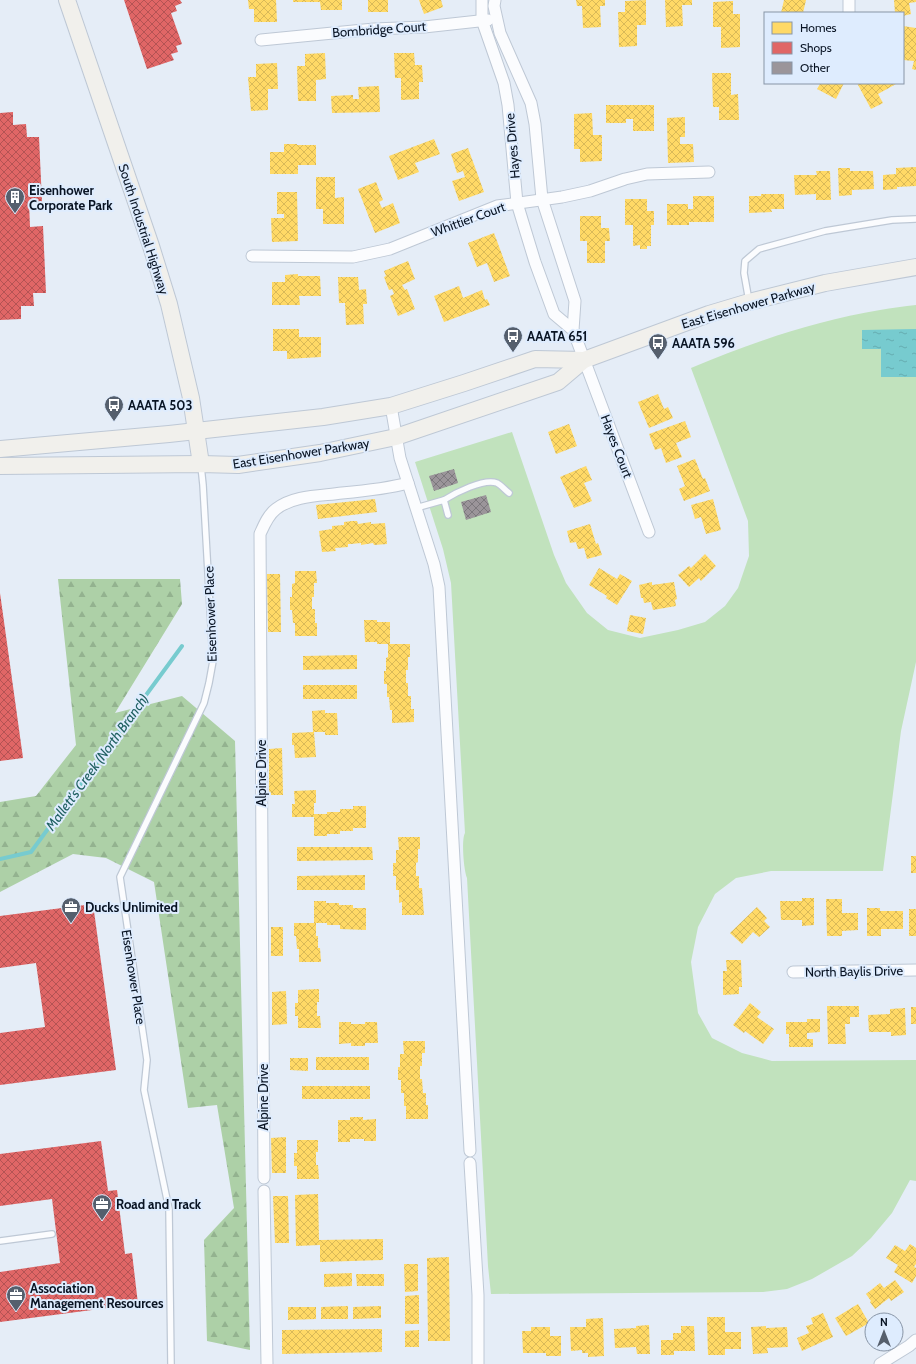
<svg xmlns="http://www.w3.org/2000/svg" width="916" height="1364" font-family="Cabin,sans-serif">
<defs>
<pattern id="forest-firs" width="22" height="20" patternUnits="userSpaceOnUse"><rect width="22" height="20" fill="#add0a7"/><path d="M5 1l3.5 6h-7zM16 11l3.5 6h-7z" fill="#93b28f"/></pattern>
<pattern id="water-ripples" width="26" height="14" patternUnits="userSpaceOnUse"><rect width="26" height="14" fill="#77cbcf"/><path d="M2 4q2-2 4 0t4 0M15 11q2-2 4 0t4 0" fill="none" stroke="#65adb1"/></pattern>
<pattern id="homes-cross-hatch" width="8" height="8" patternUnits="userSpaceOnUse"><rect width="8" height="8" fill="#ffd966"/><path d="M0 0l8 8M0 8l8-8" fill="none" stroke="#d9b958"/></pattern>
<pattern id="shops-cross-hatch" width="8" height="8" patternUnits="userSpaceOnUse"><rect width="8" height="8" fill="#e06666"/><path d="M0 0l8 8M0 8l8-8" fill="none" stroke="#b45354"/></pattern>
<pattern id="building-cross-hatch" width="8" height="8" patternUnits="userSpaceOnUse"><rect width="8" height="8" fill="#9b959a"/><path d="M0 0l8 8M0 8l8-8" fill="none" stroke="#7c787d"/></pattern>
</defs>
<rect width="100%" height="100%" fill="#e5edf7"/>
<path fill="#c1e2bd" d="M 916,305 L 916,662 L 901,731 L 883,871 L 771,871 L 736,878 L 715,894 L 698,927 L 691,962 L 698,1013 L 712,1038 L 742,1053 L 772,1061 L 916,1060 L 916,1181 L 910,1180 L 892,1213 L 871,1238 L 852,1256 L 812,1279 L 787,1289 L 763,1292 L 491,1294 L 488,1266 L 467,878 C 464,872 461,840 465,833 L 451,583 L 443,549 L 415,462 L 512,432 L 554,555 L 566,583 L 587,613 L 608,630 L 640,638 L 678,630 L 705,622 L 725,606 L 738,588 L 749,556 L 748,521 L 691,368 C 753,342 814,321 880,310 C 892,308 904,306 916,305 Z"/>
<polygon fill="url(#forest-firs)" points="58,579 180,579 182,604 115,713 182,696 235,741 250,1350 207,1341 204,1240 234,1208 217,1105 188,1108 154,882 106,858 73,854 0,892 0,802 36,796 76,745"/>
<polygon fill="url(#water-ripples)" points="916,329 916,377 881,377 881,349 862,349 862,330"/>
<g fill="url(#homes-cross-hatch)">
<polygon points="248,0 276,0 277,22 254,22 254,9 249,9"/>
<polygon points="293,0 342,0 342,10 321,10 320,2 293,2"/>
<rect x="368" y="0" width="20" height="12"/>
<polygon points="419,0 441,0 443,7 424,14"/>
<polygon points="576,0 605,0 605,6 600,6 601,27 583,28 582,6 577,6"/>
<polygon points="646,0 646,25 637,25 637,46 619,47 618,12 625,12 625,1"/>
<polygon points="665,0 692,0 692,5 682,5 683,26 666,27"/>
<polygon points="784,0 806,0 803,13 781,13"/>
<polygon points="894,0 916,0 916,2 909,3 911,14 903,16 903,13 895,13"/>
<polygon points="733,1 733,14 740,14 740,47 721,48 721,27 713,27 713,2"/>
<polygon points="903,26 916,28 916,70 912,69 914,61 903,60"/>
<polygon points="325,53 326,79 316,80 316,101 298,101 297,66 305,66 305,54"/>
<polygon points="394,53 414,53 415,65 422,65 423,82 419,82 419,99 401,100 401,78 395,78"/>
<polygon points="277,63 278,89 268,89 268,110 251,111 248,77 256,77 256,64"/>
<polygon points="712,73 731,73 731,95 738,94 739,120 719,120 719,107 713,107"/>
<polygon points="818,83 844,83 836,99 817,89 820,84"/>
<polygon points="857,83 896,83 896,84 878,94 883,103 871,109"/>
<polygon points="379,86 380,112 332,113 331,96 353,95 353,99 359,99 358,87"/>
<polygon points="606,105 654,105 654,131 633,131 633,119 626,119 626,123 606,123"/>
<polygon points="592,113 593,135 602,135 602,161 580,162 580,149 574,149 574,114"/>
<polygon points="685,117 685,137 680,137 680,144 693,144 694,162 668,163 667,118"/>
<polygon points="434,139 440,154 415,163 419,172 398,180 389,156"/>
<polygon points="284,144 297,144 297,145 316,145 316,165 298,165 298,174 270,174 270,152 284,152"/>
<polygon points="468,148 484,192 459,201 452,181 465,177 463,171 457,173 451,154"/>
<polygon points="916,167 916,186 897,187 897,189 883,190 883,175 896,174 896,168"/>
<polygon points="838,168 850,168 850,171 873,171 874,189 852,190 852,195 839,196"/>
<polygon points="816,171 830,171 831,200 816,200 816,194 795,195 794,175 817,175"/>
<polygon points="316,177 335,177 335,198 344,197 344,224 323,224 323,209 316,209"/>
<polygon points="376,182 383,200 379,202 382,208 393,203 400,223 375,233 358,189"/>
<polygon points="277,192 297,192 298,241 272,242 271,218 284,218 284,214 277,214"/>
<polygon points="761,194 784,194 784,209 771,209 772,212 749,213 749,196 761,196"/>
<polygon points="693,196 714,196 714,222 689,222 689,225 667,225 667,204 688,204 688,209 693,209"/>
<polygon points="625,199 647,199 647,211 654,211 654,225 651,225 651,246 647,246 647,249 640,249 640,245 633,246 633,225 625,225"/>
<polygon points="580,216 601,216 601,228 609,228 610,241 605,241 605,263 587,263 587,241 580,241"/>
<polygon points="494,233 510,276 494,282 487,263 477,267 468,243"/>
<polygon points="408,261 415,279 402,285 405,290 407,289 415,309 398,316 390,296 394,294 392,289 389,290 384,277 386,276 384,271"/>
<polygon points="298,274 298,276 320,276 321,296 299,296 300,305 272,305 272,282 285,282 285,275"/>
<polygon points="338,277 358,277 359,290 366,289 367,304 363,304 364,324 346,325 345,303 339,303"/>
<polygon points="459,286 463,298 482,290 485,300 487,299 490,305 444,322 434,296"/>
<polygon points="273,329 299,329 299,337 321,337 321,357 287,359 287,351 273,351"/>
<polygon points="658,394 664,409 668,407 673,418 649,428 638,402"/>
<polygon points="685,421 691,437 676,443 682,457 666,463 661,448 655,450 649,434"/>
<polygon points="569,424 577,446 556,454 548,432"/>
<polygon points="695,459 703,479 705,478 710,491 684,501 679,489 685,486 677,466"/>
<polygon points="586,466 592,480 584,483 592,501 574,508 560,477"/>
<polygon points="375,499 377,512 318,519 316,505"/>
<polygon points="713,499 721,530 706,534 701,517 695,519 691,505"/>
<polygon points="352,521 357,521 358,524 371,522 371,524 385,523 387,544 374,545 373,543 361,545 361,543 351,544 348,544 348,547 335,548 336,551 322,552 319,531 332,529 332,526 344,525 344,522"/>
<polygon points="590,524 596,544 598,543 602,555 587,559 584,548 578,549 576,542 570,543 567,531"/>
<polygon points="705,554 716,566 701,581 699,578 689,587 678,575 689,566 691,568"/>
<polygon points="599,568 617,579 620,574 632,581 617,605 606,598 607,596 589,585"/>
<polygon points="295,571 316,571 317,583 314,583 314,597 312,597 312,609 315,609 315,623 317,623 317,636 295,636 295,623 293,623 292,610 290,610 290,597 292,597 292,584 295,583"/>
<polygon points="267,574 280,574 281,632 268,632"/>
<polygon points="652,582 652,585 674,582 677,599 675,600 676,606 653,610 651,602 644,603 643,598 641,598 639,585"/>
<polygon points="630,615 646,618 643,634 627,631"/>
<polygon points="364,620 377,620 377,622 390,622 390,644 410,644 410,657 408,657 408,670 406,670 406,683 408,683 408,696 411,696 411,709 414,709 414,722 392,723 392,710 390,710 389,697 387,697 387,684 384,684 384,671 386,671 386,658 388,657 388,644 377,644 377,642 365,642"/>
<polygon points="357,655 357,669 303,670 303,656"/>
<rect x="303" y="685" width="54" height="14"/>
<polygon points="325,710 325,713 337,713 338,735 325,735 325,732 314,732 316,757 295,758 294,745 292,745 292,733 313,732 312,711"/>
<polygon points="282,748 283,795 269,795 269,749"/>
<polygon points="316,790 316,803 314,803 314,814 327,814 327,812 340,812 340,809 353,809 353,806 366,806 366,828 353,828 353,831 340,831 340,834 327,834 327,836 314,836 314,817 292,817 292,804 295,804 294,791"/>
<polygon points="398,837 420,837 420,849 418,849 418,862 416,863 416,876 419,876 419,888 422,888 424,915 402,915 402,902 399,903 399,890 396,890 396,876 393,876 393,863 396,863 396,850 399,850"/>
<polygon points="297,847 372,847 373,860 297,861"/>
<rect x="911" y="856" width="5" height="17"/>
<polygon points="365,875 365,890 297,890 297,876"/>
<polygon points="802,898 814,898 814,925 802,926 802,920 781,920 780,901 802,901"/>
<polygon points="826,899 842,899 842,913 858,913 858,930 842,931 842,936 827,936"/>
<polygon points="314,901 326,901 326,903 339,903 339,905 353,905 353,908 366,908 366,930 340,929 340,925 327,925 327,923 316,923 316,936 318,936 318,948 320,948 321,962 299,962 299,949 297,949 296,936 294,936 294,923 314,923"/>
<polygon points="757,907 767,918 764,921 770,927 759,937 753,932 742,944 730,933"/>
<polygon points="867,908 880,908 880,911 903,911 903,929 881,929 881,936 867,936"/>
<rect x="909" y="909" width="7" height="27"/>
<rect x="271" y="927" width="12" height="29"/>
<polygon points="726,960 741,960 742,987 739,987 739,994 723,995 723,971 727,971"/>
<polygon points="319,989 319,1002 317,1002 317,1016 320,1016 321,1028 298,1028 298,1016 295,1016 295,1003 298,1003 298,990"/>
<polygon points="286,991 287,1024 272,1025 272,992"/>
<polygon points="750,1003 761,1012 757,1017 774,1029 763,1044 745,1031 744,1033 733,1025"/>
<polygon points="827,1006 859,1006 859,1017 850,1017 850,1024 845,1024 846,1044 828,1044"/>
<rect x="911" y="1007" width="5" height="17"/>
<polygon points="905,1008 906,1035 891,1036 891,1032 869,1032 868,1015 890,1014 890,1009"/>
<polygon points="807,1019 820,1019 820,1032 807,1033 807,1039 813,1039 813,1047 789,1047 789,1034 786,1034 786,1022 807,1022"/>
<polygon points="339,1022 351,1022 351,1024 365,1024 365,1022 377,1022 378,1043 365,1043 365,1046 351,1046 351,1043 339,1044"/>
<polygon points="403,1041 425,1041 425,1053 422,1053 422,1066 420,1066 420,1079 422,1079 423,1093 426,1093 426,1105 428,1105 428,1119 406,1119 406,1106 404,1106 404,1093 401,1093 401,1080 398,1080 398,1067 400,1067 400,1054 404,1054"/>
<rect x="316" y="1057" width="53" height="13"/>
<polygon points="290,1058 308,1058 308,1071 290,1070"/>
<rect x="302" y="1086" width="68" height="13"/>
<polygon points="350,1117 363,1117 363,1120 376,1119 376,1141 364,1141 364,1139 350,1139 350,1142 338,1142 338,1120 350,1120"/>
<polygon points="286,1137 286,1173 272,1173 271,1138"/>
<polygon points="297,1140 318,1140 318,1152 316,1152 316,1165 318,1165 319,1179 297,1179 297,1166 294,1166 294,1153 297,1153"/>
<polygon points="318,1194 319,1240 383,1239 383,1260 320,1262 320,1245 296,1246 295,1195"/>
<polygon points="273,1196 288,1196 289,1243 275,1243"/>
<polygon points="910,1244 916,1248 916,1264 914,1267 916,1268 916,1276 912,1283 894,1272 898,1265 886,1258 895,1245 905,1251"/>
<polygon points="449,1257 450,1341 428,1341 427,1258"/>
<polygon points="404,1264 418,1264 418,1291 405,1292"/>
<polygon points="352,1273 352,1286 324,1287 324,1274"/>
<polygon points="356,1274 384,1274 384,1286 357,1286"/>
<polygon points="895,1280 904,1292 891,1301 889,1298 875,1309 870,1302 871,1301 866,1294 880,1283 884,1288"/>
<polygon points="419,1295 419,1324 405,1324 405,1296"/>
<polygon points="858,1304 869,1323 846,1336 835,1318"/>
<polygon points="348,1306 348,1319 321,1319 321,1307"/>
<polygon points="381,1306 381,1318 353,1319 353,1307"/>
<polygon points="288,1307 316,1307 316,1319 288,1320"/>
<polygon points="823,1313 833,1337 802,1351 797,1338 809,1333 806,1326 813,1324 811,1318"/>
<polygon points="707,1317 725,1317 725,1332 741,1332 741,1349 725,1349 725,1355 708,1355"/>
<polygon points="603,1318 604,1356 588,1357 588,1353 582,1353 582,1350 571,1351 570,1327 586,1327 586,1319"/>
<polygon points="649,1325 650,1354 637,1354 636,1347 615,1348 614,1329 636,1328 636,1326"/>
<polygon points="681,1326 694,1326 695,1351 674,1351 674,1355 661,1355 661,1340 673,1340 673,1333 681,1333"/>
<polygon points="766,1326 766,1328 787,1327 788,1347 767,1348 768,1353 753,1354 751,1327"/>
<polygon points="531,1327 550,1327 550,1336 561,1336 561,1356 546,1356 546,1353 523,1353 522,1331 531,1331"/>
<polygon points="382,1329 382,1352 282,1354 282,1330"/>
<polygon points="419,1330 419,1347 405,1347 405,1331"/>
</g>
<g fill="url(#shops-cross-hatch)">
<polygon points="124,0 180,0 182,3 175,6 177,11 171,13 182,44 176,46 178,52 171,54 174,60 147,69"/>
<polygon points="13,112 13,125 26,124 27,137 39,137 42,202 29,202 30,227 43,226 46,293 33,293 34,306 21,306 21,319 0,320 0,113"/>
<polygon points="0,593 23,758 0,761"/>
<polygon points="93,904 116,1070 0,1085 0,1033 45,1027 36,963 0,968 0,916"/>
<polygon points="101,1141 108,1191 117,1190 125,1254 132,1253 138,1304 0,1322 0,1272 60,1263 52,1199 0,1206 0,1154"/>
</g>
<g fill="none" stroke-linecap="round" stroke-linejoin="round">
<polyline stroke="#77cbcf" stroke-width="4" points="0,859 31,852 182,646"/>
</g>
<g fill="url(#building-cross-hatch)">
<polygon points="454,469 458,483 434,491 429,476"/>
<polygon points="486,495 491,512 466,520 461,502"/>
</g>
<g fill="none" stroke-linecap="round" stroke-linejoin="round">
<g stroke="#bec8d5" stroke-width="8">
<g id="lane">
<polyline points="749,301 744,273 745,261 759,249 825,231 892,220 916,219"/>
<path d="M 444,500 C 455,493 484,478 497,483 C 501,485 505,490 509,493"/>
<polyline points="416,508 444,500 448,515"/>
<polyline points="0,1241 52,1234"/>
<polyline points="171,1364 169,1209 144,1090 147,1060 120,877 204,703 209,683 213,661 203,485 201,466"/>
</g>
</g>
<g stroke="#bec8d5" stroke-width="13">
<g id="street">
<polyline points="482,0 482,20 504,83 508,105 517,203 535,262 554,314 573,330"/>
<polyline points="495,0 494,6 500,33 531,103 535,124 542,199 575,301 573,330 649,532"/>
<polyline points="849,13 849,0"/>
<polyline points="261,40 374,29 424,27 488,20"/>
<polyline points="252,256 353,257 390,249 497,206 562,197 590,191 625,179 647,174 709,172"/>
<polyline points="391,406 400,458 434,564 439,587 470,1151"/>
<polyline points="793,972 916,970"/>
<polyline points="470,1163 478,1295 478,1364"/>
<path d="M 264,1178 L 260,534 C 264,525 268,515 276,509 C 294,495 321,496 342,493 C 364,491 386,489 408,483"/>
<polyline points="264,1191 267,1364"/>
<polyline points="880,1364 909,1346 916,1340"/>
</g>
</g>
<g stroke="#bec8d5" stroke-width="18">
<g id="secondary">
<polyline points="67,0 151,246 169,304 191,398 201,464"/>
<polyline points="0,449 169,434 323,417 391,406 464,383 535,359 584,360"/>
<polyline points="0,466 201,464 238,465 320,453 396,437 558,382 584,360 709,314 749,302 825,283 916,267"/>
</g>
</g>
<use href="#lane" stroke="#fbfcfe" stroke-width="5.5"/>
<use href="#street" stroke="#fbfcfe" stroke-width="11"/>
<use href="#secondary" stroke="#f1f0ec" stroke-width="16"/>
</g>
<defs>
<g id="building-pin" transform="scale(1)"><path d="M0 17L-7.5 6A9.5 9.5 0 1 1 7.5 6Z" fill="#555f6d" stroke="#deecfe"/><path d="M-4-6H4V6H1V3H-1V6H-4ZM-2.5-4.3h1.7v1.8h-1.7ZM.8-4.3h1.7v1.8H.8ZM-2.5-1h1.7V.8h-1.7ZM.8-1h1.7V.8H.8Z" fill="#fff"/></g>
<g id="bus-pin" transform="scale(1)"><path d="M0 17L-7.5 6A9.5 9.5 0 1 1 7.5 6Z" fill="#555f6d" stroke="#deecfe"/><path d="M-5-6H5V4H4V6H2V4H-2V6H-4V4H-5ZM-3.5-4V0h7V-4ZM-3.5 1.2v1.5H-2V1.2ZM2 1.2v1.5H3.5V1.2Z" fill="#fff"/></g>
<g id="office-pin" transform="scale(1)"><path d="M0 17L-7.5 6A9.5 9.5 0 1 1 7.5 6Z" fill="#555f6d" stroke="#deecfe"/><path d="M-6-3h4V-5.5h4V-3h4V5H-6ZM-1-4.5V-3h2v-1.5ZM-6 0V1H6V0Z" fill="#fff"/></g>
</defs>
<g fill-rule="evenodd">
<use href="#building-pin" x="15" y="197"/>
<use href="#bus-pin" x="513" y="336"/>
<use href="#bus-pin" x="658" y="343"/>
<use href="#bus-pin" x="114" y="405"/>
<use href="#office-pin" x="71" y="907"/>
<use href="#office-pin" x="102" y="1204"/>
<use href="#office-pin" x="16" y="1295"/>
</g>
<g text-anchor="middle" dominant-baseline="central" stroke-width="4" stroke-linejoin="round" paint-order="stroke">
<g font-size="13" fill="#081323" stroke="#deecfe">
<text transform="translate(379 29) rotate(-4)">Bombridge Court</text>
<text transform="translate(512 146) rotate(-95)">Hayes Drive</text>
<text transform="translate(468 219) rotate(-20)">Whittier Court</text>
<text transform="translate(144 229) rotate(72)">South Industrial Highway</text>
<text transform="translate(748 305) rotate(-16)">East Eisenhower Parkway</text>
<text transform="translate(617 446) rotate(69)">Hayes Court</text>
<text transform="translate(301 453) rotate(-9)">East Eisenhower Parkway</text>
<text transform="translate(210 614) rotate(-92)">Eisenhower Place</text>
<text transform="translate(261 773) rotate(-90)">Alpine Drive</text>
<text transform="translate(854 971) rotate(-1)">North Baylis Drive</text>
<text transform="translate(134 977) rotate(81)">Eisenhower Place</text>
<text transform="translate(263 1097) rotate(-90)">Alpine Drive</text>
</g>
<g font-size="13" font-weight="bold" fill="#081323" stroke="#deecfe" text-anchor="start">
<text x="29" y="190">Eisenhower<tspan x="29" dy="15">Corporate Park</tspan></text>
<text x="527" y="336">AAATA 651</text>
<text x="672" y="343">AAATA 596</text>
<text x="128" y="405">AAATA 503</text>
<text x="85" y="907">Ducks Unlimited</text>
<text x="116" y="1204">Road and Track</text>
<text x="30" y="1288">Association<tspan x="30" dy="15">Management Resources</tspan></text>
</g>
<g font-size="14" font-style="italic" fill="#216162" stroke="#deecfe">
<text transform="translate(97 762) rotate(-54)">Mallett's Creek (North Branch)</text>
</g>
</g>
<rect x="764" y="12" width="140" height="72" fill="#deecfe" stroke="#8895a6"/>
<rect x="772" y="22" width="20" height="12" fill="#ffd966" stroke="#8895a6"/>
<text x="800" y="32" font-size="12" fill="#081323">Homes</text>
<rect x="772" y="42" width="20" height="12" fill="#e06666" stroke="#8895a6"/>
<text x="800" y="52" font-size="12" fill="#081323">Shops</text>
<rect x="772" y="62" width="20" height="12" fill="#9b959a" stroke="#8895a6"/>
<text x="800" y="72" font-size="12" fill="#081323">Other</text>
<g transform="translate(884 1332)"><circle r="19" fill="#deecfe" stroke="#8895a6"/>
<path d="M0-3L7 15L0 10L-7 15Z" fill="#555f6d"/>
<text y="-6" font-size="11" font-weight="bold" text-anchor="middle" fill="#081323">N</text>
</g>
</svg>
